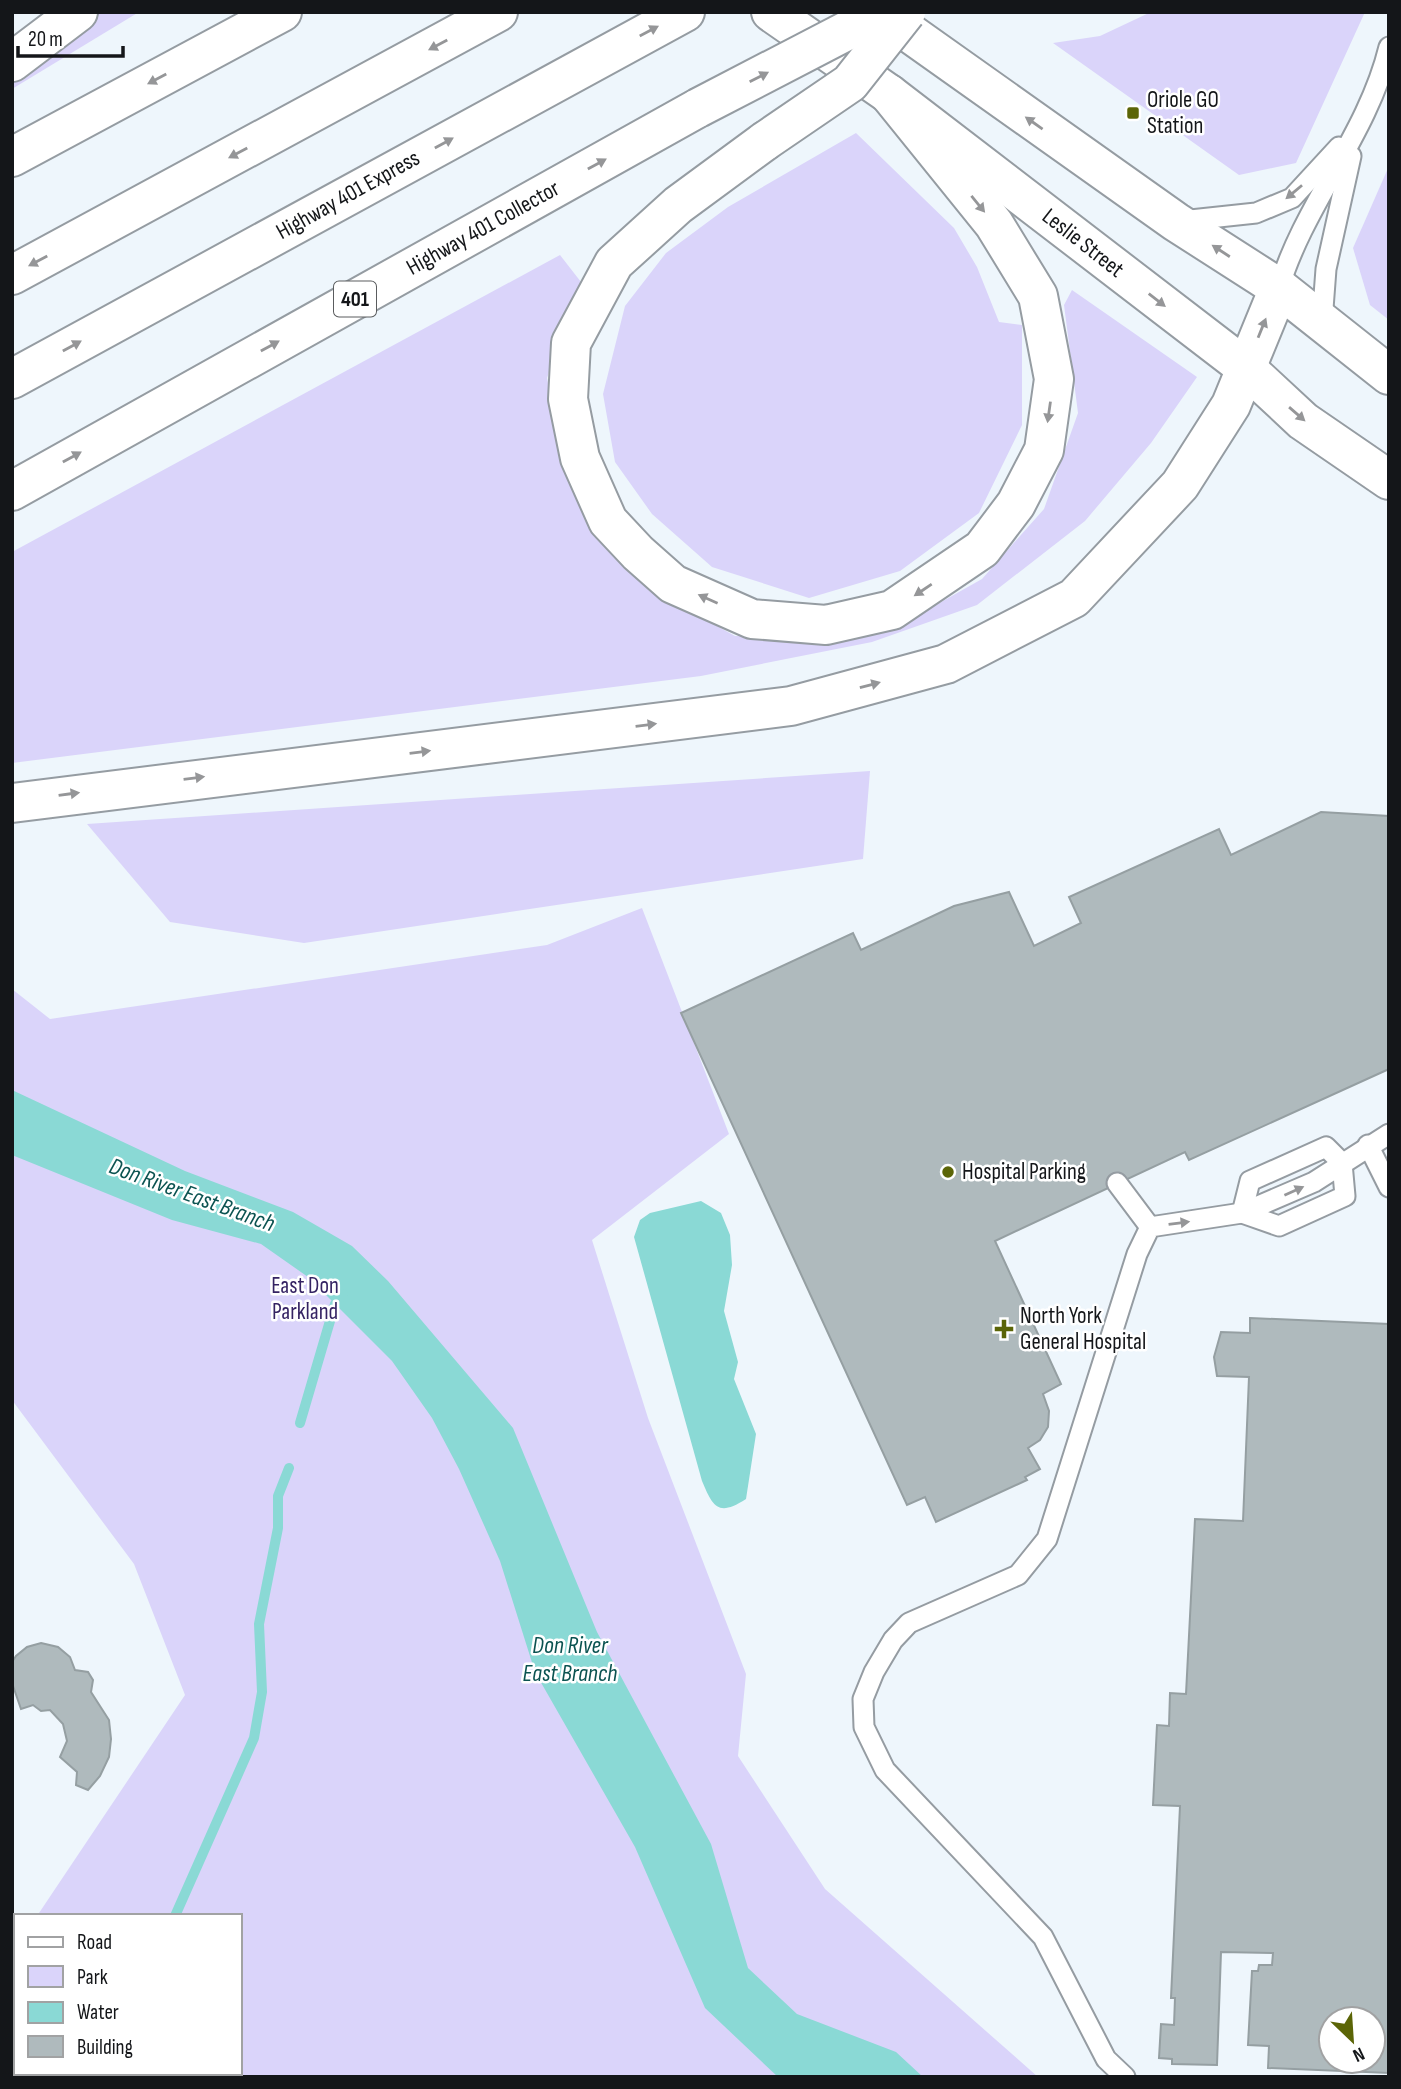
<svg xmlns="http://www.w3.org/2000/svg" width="1401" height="2089" font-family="'Sofia Sans Condensed',sans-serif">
<rect width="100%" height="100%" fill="#eef6fc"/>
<g fill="#dad4fa">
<polygon points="56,12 139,12 12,89 12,71"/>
<polygon points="1151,12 1365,12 1296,163 1239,175 1053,43 1100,36"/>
<polygon points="856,133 954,228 977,267 999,322 1022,325 1022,425 979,513 900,571 809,598 712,567 652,514 615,462 603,394 625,306 666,253 728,207"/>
<polygon points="1389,166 1389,320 1370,305 1353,248"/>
<polygon points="560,255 581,282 547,378 560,443 652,590 735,636 844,635 918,615 982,579 1044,509 1078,413 1064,305 1072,290 1197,377 1151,443 1085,521 977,605 872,642 701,676 12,763 12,552"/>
<polygon points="870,771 863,859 304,943 170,922 87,824"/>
<polygon points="642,908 729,1134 592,1240 648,1418 746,1674 738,1756 825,1889 1038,2077 12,2077 12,1953 16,1947 16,2073 240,2073 240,1916 37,1916 185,1695 134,1564 12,1400 12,989 50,1019 547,945"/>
</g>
<g fill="#8ad9d5">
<polygon points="12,1090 185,1171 293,1212 352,1246 388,1281 513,1428 597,1632 711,1844 748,1968 797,2014 896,2052 923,2077 778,2077 705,2008 635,1847 535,1672 500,1561 459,1469 432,1418 392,1361 308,1277 261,1244 172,1220 12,1155"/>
<path d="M 701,1201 L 721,1213 L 730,1235 L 732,1265 L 724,1311 L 738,1362 L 734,1379 L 756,1434 L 746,1499 C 718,1517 713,1507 702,1481 L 634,1237 L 640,1220 L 650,1213 Z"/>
</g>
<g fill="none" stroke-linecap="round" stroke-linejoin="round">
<g stroke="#8ad9d5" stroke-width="10">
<polyline points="300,1423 335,1304 343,1294"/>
<polyline points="175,1916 254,1738 262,1692 259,1624 278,1528 278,1496 289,1468"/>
<polyline points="50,2077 52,2073"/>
</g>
</g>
<g fill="#afbabd" stroke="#959fa2" stroke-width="2" fill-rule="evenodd">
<polygon points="1321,812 1389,816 1389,1069 1189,1160 1185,1152 995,1241 1061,1384 1043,1394 1049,1411 1048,1427 1040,1440 1028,1448 1040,1469 1025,1477 1027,1480 936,1522 925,1497 907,1505 681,1013 853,933 861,950 954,906 1009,892 1034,946 1081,923 1069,897 1219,829 1231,855"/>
<path d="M 1250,1318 L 1389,1324 L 1389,2073 L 1268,2068 L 1269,2046 L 1248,2045 L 1252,1971 L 1258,1971 L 1259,1965 L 1272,1965 L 1273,1953 L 1221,1952 L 1217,2065 L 1172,2064 L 1172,2059 L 1159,2058 L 1161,2024 L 1174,2025 L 1175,1998 L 1171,1998 L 1180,1806 L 1153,1805 L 1157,1725 L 1169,1726 L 1170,1693 L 1186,1694 L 1195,1519 L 1243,1521 L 1249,1377 L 1217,1376 L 1214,1357 L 1221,1332 L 1250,1333 ZM 1331,2019 L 1373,2019 L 1373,2061 L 1331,2061 Z"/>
<polygon points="41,1643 58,1647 70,1657 75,1670 88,1672 93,1680 91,1692 109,1720 111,1739 109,1757 100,1776 88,1790 76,1785 77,1772 60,1757 67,1741 63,1724 50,1710 41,1711 33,1705 21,1709 12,1683 12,1662 16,1656 27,1647"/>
</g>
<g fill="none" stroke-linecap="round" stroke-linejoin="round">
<g stroke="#959ca2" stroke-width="23">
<g id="lane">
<polyline points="1181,221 1256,213 1292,198 1339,147"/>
<path d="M 1279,288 C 1304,204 1368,134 1389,47"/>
<polyline points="1322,322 1326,269 1351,156"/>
<polyline points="1368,1145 1389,1187"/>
<polygon points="1326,1147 1342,1163 1345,1196 1279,1226 1242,1213 1250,1181"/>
<polyline points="1117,1183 1150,1227"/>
<polyline points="1125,2077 1106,2059 1043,1937 885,1770 864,1727 863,1699 874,1672 893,1640 909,1623 1018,1575 1047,1539 1137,1254 1150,1227 1242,1213 1314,1182 1389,1134"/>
</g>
</g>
<g stroke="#959ca2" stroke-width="42">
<g id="secondary">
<polyline points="771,12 889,94 1246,368 1303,421 1389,480"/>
<polyline points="880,12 1176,222 1279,288 1389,375"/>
</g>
</g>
<g stroke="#959ca2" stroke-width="42">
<g id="highway">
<polyline points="12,62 78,12"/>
<polyline points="765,141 678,205 614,263 571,343 568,399 580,458 608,521 638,553 673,584 752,619 826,625 892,610 982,549 1016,504 1044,450 1054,379 1038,296 994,224 889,94"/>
<polyline points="12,157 282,12"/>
<polyline points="12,275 498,12"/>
<polyline points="12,379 685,12"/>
<polyline points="12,491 698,108"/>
<polyline points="12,803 791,706 946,664 1074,598 1180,485 1231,405 1279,288"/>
</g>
</g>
<use href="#lane" stroke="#fff" stroke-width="19"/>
<use href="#secondary" stroke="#fff" stroke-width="38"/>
<use href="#highway" stroke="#fff" stroke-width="38"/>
<g stroke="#959ca2" stroke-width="42" stroke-linecap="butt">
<g id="highway-bridge">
<polyline points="698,108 883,12"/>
<polyline points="765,141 850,83 906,12"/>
</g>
</g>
<use href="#highway-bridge" stroke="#fff" stroke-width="38"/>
</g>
<defs><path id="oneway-solid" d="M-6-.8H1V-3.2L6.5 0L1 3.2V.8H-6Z" transform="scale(1.75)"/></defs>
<g fill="#959698">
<use href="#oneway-solid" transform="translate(649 31) rotate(-28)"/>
<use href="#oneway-solid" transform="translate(438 45) rotate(152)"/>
<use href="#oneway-solid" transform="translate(759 77) rotate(-27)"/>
<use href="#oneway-solid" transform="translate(157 79) rotate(152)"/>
<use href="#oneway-solid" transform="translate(1034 123) rotate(-145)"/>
<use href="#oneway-solid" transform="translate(444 143) rotate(-29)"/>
<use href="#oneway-solid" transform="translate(238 153) rotate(152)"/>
<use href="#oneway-solid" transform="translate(597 164) rotate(-29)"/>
<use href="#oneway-solid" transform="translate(1294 192) rotate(140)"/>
<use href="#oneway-solid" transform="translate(978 204) rotate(51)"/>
<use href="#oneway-solid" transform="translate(1221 251) rotate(-147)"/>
<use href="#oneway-solid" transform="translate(38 261) rotate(152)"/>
<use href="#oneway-solid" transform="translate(1157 300) rotate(38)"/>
<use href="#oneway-solid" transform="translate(1262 328) rotate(-68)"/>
<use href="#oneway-solid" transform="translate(72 346) rotate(-29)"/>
<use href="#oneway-solid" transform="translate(270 346) rotate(-29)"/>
<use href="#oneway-solid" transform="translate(1049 412) rotate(98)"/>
<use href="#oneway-solid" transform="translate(1297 414) rotate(41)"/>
<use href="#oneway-solid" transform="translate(72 457) rotate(-29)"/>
<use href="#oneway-solid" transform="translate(923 590) rotate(146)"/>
<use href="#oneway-solid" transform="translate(708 599) rotate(-156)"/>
<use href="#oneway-solid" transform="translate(870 685) rotate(-15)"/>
<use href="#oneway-solid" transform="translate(646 725) rotate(-7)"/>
<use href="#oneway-solid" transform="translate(420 752) rotate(-7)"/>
<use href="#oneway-solid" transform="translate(194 778) rotate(-7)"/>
<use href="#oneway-solid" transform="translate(69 794) rotate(-8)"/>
<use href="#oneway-solid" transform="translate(1294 1191) rotate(-24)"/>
<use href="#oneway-solid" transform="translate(1179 1223) rotate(-7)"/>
</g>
<g fill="#5b6507" stroke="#fff" stroke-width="2.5">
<rect x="1126" y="106" width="14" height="14" rx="3.5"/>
<circle cx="948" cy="1172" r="7"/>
<path d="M1000.5 1318.5h7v7h7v7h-7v7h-7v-7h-7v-7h7z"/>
</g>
<g text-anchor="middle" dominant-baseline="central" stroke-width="5" stroke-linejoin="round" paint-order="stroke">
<rect fill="#fff" stroke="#5a5c5e" stroke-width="2" x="334" y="281.5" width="42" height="35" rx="5"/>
<g font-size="21" font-weight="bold" fill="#141619">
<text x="355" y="299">401</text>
</g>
<g font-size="23" fill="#141619" stroke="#fff" text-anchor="start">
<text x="1147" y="100">Oriole GO<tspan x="1147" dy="26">Station</tspan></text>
<text x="962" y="1172">Hospital Parking</text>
<text x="1020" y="1316">North York<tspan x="1020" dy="26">General Hospital</tspan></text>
</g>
<g font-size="23" fill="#141619" stroke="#fff">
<text transform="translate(348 195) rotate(-29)">Highway 401 Express</text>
<text transform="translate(483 228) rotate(-29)">Highway 401 Collector</text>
<text transform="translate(1083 243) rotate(38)">Leslie Street</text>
</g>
<g font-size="23" fill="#352363" stroke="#fff">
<text x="305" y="1286">East Don<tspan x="305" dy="26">Parkland</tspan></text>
</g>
<g font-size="24" font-style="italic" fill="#0b5351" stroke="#fff">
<text transform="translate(192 1195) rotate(20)">Don River East Branch</text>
<text x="570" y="1645">Don River<tspan x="570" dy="28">East Branch</tspan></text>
</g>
</g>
<rect width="1401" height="2089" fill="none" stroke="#141619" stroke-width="28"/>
<rect x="14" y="1914" width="228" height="161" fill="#ffffff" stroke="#a1a2a3" stroke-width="2"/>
<rect x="28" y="1937" width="35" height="10" fill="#ffffff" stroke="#a1a2a3" stroke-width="2"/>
<text x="77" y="1949" font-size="21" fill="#141619">Road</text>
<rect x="28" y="1966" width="35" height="21" fill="#dad4fa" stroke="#a1a2a3" stroke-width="2"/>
<text x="77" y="1984" font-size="21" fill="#141619">Park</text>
<rect x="28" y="2002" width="35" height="21" fill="#8ad9d5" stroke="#a1a2a3" stroke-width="2"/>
<text x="77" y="2019" font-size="21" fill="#141619">Water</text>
<rect x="28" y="2036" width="35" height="21" fill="#afbabd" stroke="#a1a2a3" stroke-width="2"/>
<text x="77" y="2054" font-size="21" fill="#141619">Building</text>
<g transform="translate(1352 2040) rotate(155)"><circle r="33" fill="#ffffff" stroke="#a1a2a3" stroke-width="2"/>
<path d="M0-5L12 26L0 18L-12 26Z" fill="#5b6507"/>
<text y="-10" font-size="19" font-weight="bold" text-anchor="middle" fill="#141619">N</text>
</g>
<path d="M18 46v10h105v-10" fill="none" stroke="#141619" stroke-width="3.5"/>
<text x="28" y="46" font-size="21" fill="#141619" stroke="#ffffff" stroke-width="5" paint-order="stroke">20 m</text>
</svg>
